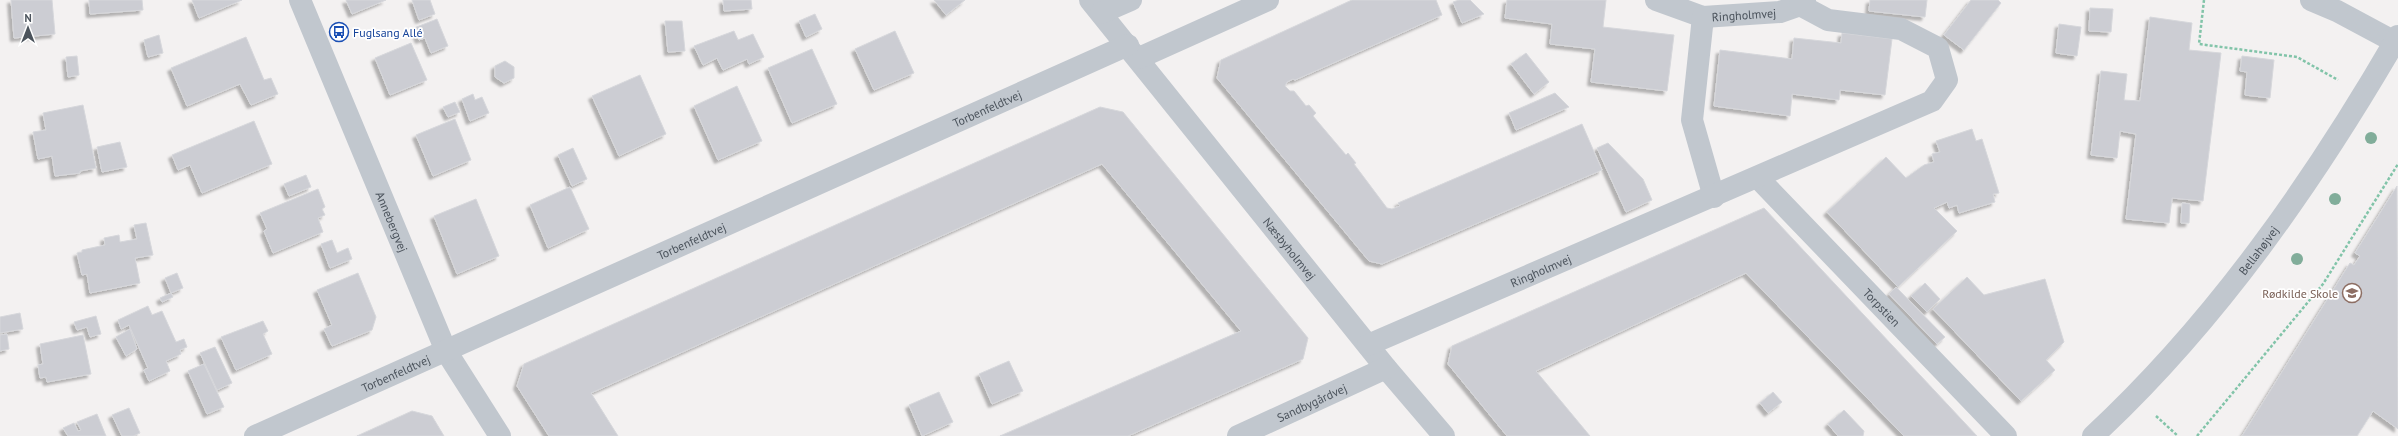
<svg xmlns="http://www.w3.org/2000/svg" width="2398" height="436" font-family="'PT Sans',sans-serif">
<defs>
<filter id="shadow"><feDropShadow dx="-3.5" dy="3.5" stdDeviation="1" flood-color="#0004"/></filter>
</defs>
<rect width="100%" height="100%" fill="#f3f1f1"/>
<g fill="#cccdd3" stroke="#d6d7db" filter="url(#shadow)">
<polygon points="11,0 52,0 55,34 14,38"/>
<polygon points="89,0 142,0 143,10 90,14"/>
<polygon points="192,0 242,0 199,18"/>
<polygon points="346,0 386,0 352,14"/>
<polygon points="412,0 430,0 435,14 419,20"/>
<polygon points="723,0 751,0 752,9 724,11"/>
<polygon points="934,0 965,0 946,15"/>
<polygon points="1352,0 1436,0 1442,15 1295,80 1293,79 1287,82 1285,86 1290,91 1294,91 1306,106 1309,105 1316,113 1313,116 1346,155 1348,153 1356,163 1354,164 1387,208 1392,209 1400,206 1398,203 1582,124 1602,170 1382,264 1369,261 1217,78 1221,60"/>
<polygon points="1459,0 1470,0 1484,14 1462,23 1453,2"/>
<polygon points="1507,0 1606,0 1603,27 1674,35 1667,91 1591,82 1595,49 1550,44 1552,24 1505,18"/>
<polygon points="1870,0 1927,0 1925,17 1869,11"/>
<polygon points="1971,0 1998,0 2001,3 1964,50 1944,35"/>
<polygon points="2090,8 2113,9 2111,32 2089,31"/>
<polygon points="815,14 822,29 806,37 799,21"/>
<polygon points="2150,17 2192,23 2189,50 2221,53 2203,201 2172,198 2169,223 2126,219 2136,134 2120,131 2117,158 2091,155 2101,71 2127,74 2124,100 2140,101"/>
<polygon points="437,19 448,46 431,53 425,38 419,40 414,28"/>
<polygon points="665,21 682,21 685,51 668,52"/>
<polygon points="2059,24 2081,27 2077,56 2056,53"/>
<polygon points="734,31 738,40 753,34 764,57 749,64 747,59 723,70 717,58 703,65 694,46"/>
<polygon points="895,31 914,73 874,90 855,49"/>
<polygon points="1842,33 1892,39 1885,95 1840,90 1839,100 1792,94 1790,116 1714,106 1720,50 1792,59 1794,38 1841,43"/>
<polygon points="159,35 163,53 148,57 144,40"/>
<polygon points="246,37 264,80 271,78 278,94 251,105 240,84 187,106 171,68"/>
<polygon points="411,43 427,80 390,95 375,58"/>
<polygon points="812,49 837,104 792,123 768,68"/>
<polygon points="1526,53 1549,82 1534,94 1511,64"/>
<polygon points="77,56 79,75 68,77 66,57"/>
<polygon points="2242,56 2274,60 2270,98 2245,95 2247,72 2240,71"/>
<polygon points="505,61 514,67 514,78 504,83 495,77 495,66"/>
<polygon points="640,75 666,134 619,156 592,96"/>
<polygon points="737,86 762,141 718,160 694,106"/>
<polygon points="1555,93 1569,107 1516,130 1509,113"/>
<polygon points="473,94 475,100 482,97 489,113 470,121 462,99"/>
<polygon points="455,102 460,112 448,117 443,107"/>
<polygon points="83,105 96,168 80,171 80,173 55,176 52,156 38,159 33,132 46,130 43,113"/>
<polygon points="1100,107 1123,112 1308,338 1303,359 1128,436 1000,436 1241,331 1102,164 591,393 618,436 549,436 517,386 524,364"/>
<polygon points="455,119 471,160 433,176 416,135"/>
<polygon points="254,121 272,164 202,193 190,165 178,170 172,155"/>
<polygon points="1972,129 1976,141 1982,139 1999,193 1993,194 1995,202 1959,213 1957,205 1949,208 1947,202 1934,208 1957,231 1898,287 1827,212 1886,157 1906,178 1924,165 1934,162 1932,154 1940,152 1936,141"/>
<polygon points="120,142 127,167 102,172 97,147"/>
<polygon points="1608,143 1643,179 1652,200 1626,212 1597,148"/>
<polygon points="573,148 587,179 572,186 558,155"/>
<polygon points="306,175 311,187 289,196 284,184"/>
<polygon points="2397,186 2398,429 2373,411 2357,436 2242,436 2350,263 2354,265 2360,256 2355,253"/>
<polygon points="570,187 589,229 548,248 530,205"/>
<polygon points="318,189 325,207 322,209 325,215 318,218 323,232 273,253 264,231 267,229 260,213"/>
<polygon points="476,199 499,256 457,274 434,216"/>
<polygon points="2182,203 2190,204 2189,223 2181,223"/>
<polygon points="1764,208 1977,436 1904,436 1746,273 1536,371 1590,436 1507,436 1448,364 1452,346"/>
<polygon points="146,223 153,255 135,258 140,283 90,293 87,274 82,275 77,253 82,252 82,250 105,245 104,238 119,235 120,242 137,239 134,225"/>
<polygon points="332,240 337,253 348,248 352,259 330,268 321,244"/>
<polygon points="177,273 183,288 171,293 165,278"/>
<polygon points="358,273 376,317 372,330 332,346 324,329 332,325 317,290"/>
<polygon points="1967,277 1984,295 2045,279 2064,342 2046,360 2055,370 2021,401 1933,309"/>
<polygon points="1925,283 1940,299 1927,312 1911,296"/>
<polygon points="1896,287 1945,337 1937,344 1889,294"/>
<polygon points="171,293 173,297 162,302 160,298"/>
<polygon points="148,306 152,315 162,311 176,342 184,339 187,347 180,350 181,354 166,361 170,371 149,381 144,370 148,368 129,325 121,329 118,320"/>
<polygon points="20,313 23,329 0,333 0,317"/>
<polygon points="96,316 101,334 90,337 87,327 77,330 74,322"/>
<polygon points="263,321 268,331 263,334 272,354 236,370 221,337"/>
<polygon points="130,329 137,349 126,356 116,337"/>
<polygon points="7,334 9,349 0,351 0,335"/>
<polygon points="83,335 91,374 47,382 46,377 40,378 38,365 43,364 40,344"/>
<polygon points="215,347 232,383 217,390 200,353"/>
<polygon points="1009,361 1023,391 992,404 979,374"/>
<polygon points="204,364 224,407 207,414 188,371"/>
<polygon points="939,392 953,422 922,436 909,405"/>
<polygon points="1773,392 1782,402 1768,413 1760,403"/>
<polygon points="129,408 140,433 133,436 122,436 112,415"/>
<polygon points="1844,410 1864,431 1863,436 1838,436 1828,424"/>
<polygon points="412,411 432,416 444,436 357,436"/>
<polygon points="97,414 106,436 68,436 63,428 74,423 78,431 81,430 77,422"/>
</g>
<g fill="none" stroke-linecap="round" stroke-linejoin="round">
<g stroke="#82c4a9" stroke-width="2.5" stroke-dasharray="3 2" stroke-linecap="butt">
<polyline points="2204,0 2199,44 2297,57 2338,80"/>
<polyline points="2156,416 2178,436"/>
<polyline points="2197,436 2323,284 2398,164"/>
</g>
<g stroke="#c1c7ce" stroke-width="22">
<path id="s1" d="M 300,0 L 446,351 L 500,436"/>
<path id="s2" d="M 1090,0 L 1386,368 L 1444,436"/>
<path id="s3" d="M 1656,0 L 1703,17 L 1780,12 L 1800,5 L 1805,0"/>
<polyline points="2311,0 2337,11 2395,42"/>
<polyline points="1101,13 1131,0"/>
<polyline points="1703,17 1692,120 1714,197"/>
<polyline points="1139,58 1268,0"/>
<path id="s4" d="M 1758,178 L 2006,436"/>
<path id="s5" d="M 1368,345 L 1932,101 L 1947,80 L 1938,48 L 1901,29 L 1828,20 L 1800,5"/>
<path id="s6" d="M 255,436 L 1128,45"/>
<path id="s7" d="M 1238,436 L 1386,368"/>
<path id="s8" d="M 2093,436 C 2216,322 2314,181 2398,36"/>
</g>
</g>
<g fill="#81ad9a">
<circle cx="2371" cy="138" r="6"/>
<circle cx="2335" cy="199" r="6"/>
<circle cx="2297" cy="259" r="6"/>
</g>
<defs>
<g id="bus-ring" transform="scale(1)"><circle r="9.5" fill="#fff" stroke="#1a4fb4" stroke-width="1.5"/><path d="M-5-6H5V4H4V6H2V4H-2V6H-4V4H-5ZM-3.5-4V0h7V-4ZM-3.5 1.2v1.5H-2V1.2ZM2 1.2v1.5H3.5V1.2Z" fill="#1a4fb4"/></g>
<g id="school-ring" transform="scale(1)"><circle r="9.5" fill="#fff" stroke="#8d6e63" stroke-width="1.5"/><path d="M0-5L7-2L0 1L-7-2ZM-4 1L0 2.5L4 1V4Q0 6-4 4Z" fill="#8d6e63"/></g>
</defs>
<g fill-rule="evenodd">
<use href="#bus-ring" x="339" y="32"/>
<use href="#school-ring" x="2352" y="293"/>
</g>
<g text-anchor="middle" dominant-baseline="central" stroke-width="3.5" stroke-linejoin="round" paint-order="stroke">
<g font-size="12" fill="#4b535c" stroke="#fff">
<text stroke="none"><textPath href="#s3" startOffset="91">Ringholmvej</textPath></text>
<text stroke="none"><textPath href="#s6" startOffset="802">Torbenfeldtvej</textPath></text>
<text stroke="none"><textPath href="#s1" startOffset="240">Annebergvej</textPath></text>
<text stroke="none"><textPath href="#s6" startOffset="478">Torbenfeldtvej</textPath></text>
<text stroke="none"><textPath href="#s2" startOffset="319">Næsbyholmvej</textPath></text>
<text stroke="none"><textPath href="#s8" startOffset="249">Bellahøjvej</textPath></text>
<text stroke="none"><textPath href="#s5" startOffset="188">Ringholmvej</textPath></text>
<text stroke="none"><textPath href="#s4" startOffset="179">Torpstien</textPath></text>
<text stroke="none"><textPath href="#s6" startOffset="154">Torbenfeldtvej</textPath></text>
<text stroke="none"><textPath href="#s7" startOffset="81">Sandbygårdvej</textPath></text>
</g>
<g font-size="12" fill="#164399" stroke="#fff" text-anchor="start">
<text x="353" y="32">Fuglsang Allé</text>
</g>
<g font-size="12" fill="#785e54" stroke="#fff" text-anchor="end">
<text x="2338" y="293">Rødkilde Skole</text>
</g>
</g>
<g transform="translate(28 28)" stroke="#ffffff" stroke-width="3" paint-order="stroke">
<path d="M0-3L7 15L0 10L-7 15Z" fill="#4b535c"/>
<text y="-6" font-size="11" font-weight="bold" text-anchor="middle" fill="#4b535c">N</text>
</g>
</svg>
